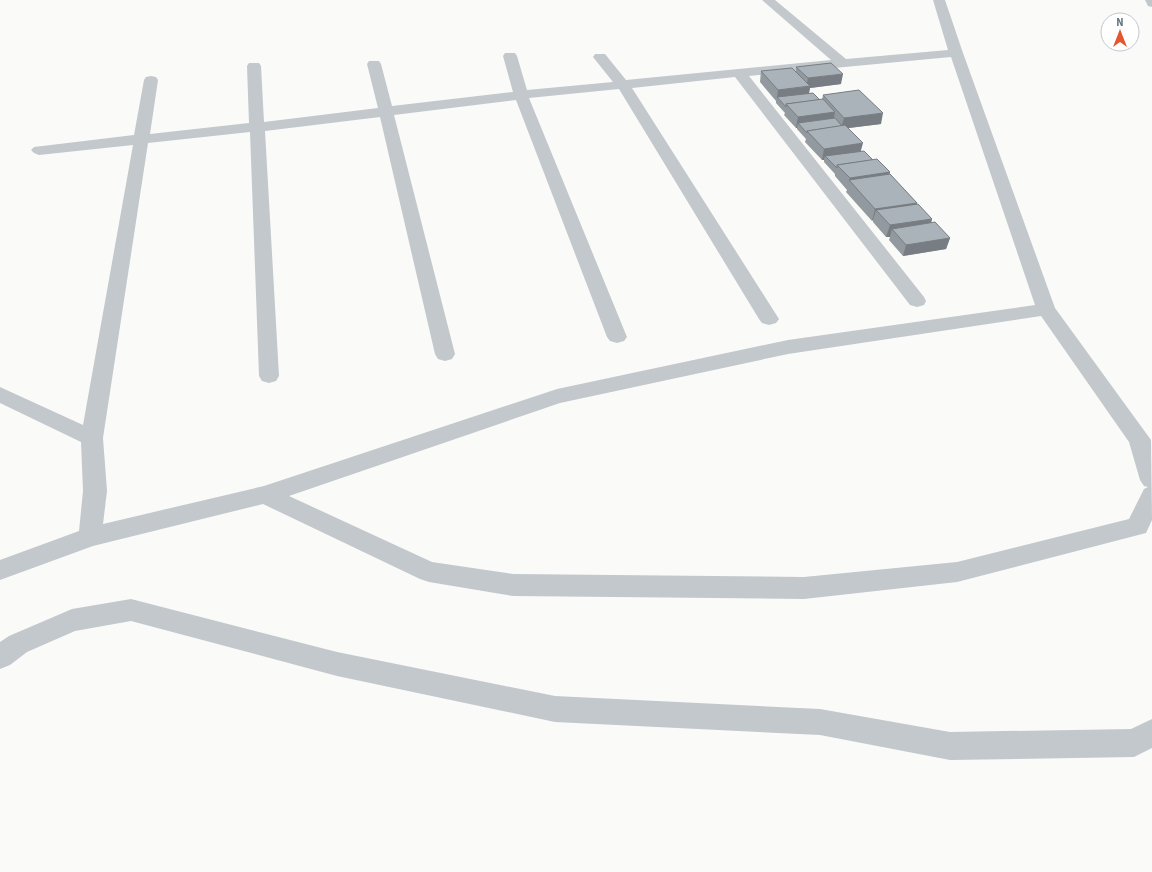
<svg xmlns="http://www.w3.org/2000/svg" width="1152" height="872" font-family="'Source Sans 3',sans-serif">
<rect width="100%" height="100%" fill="#fafaf8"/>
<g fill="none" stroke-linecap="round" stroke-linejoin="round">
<g fill="#c3c8cc" fill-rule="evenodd">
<path d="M 762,0 L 775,0 L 846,59 L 948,50 L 933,0 L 945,0 L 963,53 L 1055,308 L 1151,440 L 1152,520 L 1146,533 L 957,582 L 804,599 L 513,596 L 429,582 L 420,579 L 263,504 L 93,546 L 0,580 L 0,560 L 79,531 L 83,491 L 81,442 L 0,403 L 0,387 L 83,425 L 133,145 L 39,155 L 34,153 L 31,150 L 34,147 L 134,135 L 144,80 L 146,77 L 151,76 L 156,77 L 158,80 L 150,134 L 249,123 L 247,66 L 249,63 L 259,63 L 261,66 L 264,122 L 378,108 L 367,64 L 369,61 L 379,61 L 381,64 L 392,106 L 513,92 L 503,56 L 505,53 L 515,53 L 517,56 L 527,90 L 613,82 L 593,57 L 595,54 L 605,54 L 626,80 L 831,60 ZM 951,57 L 1035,305 L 788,340 L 557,389 L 264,486 L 103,524 L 107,491 L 103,438 L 148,143 L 250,132 L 259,376 L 262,381 L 269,383 L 276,381 L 279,376 L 265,131 L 380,117 L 435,354 L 438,359 L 445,361 L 452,359 L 455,354 L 394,115 L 516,100 L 607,337 L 610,341 L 617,343 L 624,341 L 627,337 L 529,98 L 619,89 L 759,319 L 762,323 L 769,325 L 776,323 L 779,319 L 632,88 L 735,77 L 910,305 L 917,307 L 924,305 L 926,301 L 924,297 L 749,76 ZM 1041,316 L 1129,442 L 1140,480 L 1144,486 L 1148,487 L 1144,489 L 1129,519 L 957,562 L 804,577 L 513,574 L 432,562 L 289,496 L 560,403 L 788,354 Z"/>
<polygon points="1145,0 1152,0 1152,7 1148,6"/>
<polygon points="131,599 337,652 555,696 820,709 950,732 1131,729 1152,719 1152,748 1134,757 950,760 820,735 555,722 337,676 131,621 75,631 27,652 10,665 0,669 0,642 9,636 72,609"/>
</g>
</g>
<polygon fill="#929a9f" points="796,67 841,84 810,88 809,93 820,100 822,100 823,95 881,124 848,128 861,151 890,172 889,174 917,203 916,204 932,219 931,223 950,238 946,249 903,256 889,240 890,237 886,237 873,222 873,220 872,221 846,192 847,190 835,176 835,174 824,162 824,160 822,160 805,142 806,139 797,129 797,128 796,128 784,115 785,113 776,103 776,101 760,82 761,71 796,71"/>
<g fill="#777d82">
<polygon points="843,74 841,84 810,88 808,97 777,98 778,90 806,87 808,78"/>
<polygon points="835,112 833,123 798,123 797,128 796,128 798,117"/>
<polygon points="883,113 881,124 841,129 844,118"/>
<polygon points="863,143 860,154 825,156 824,160 822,160 824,149"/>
<polygon points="890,172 887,184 849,180 850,178"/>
<polygon points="917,203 913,214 876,210 873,220 872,221 875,209"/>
<polygon points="932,219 929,230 892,229 890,237 886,237 890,225"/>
<polygon points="950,238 946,249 903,256 906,245"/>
</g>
<g fill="#aab3b9" stroke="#777d82">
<polygon points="831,63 843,74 808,78 796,67"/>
<polygon points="792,68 810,86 778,90 761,71"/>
<polygon points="859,90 883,113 844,118 823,95"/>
<polygon points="813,93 820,100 786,104 786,107 777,97"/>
<polygon points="823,99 835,112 798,117 786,104"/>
<polygon points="835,118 842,126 807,131 807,133 798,123"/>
<polygon points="845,125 863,143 824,149 807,131"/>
<polygon points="864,151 873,160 837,165 837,168 825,156"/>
<polygon points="877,159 890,172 850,178 837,165"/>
<polygon points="890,174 917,203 875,209 849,180"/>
<polygon points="918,204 932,219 890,225 876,210"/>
<polygon points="935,222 950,238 906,245 892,229"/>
</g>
<g transform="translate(1120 32)"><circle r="19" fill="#ffffff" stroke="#c1c8cd"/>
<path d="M0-3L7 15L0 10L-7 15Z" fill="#e4572e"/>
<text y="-6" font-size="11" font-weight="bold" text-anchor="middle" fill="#657683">N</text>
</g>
</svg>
